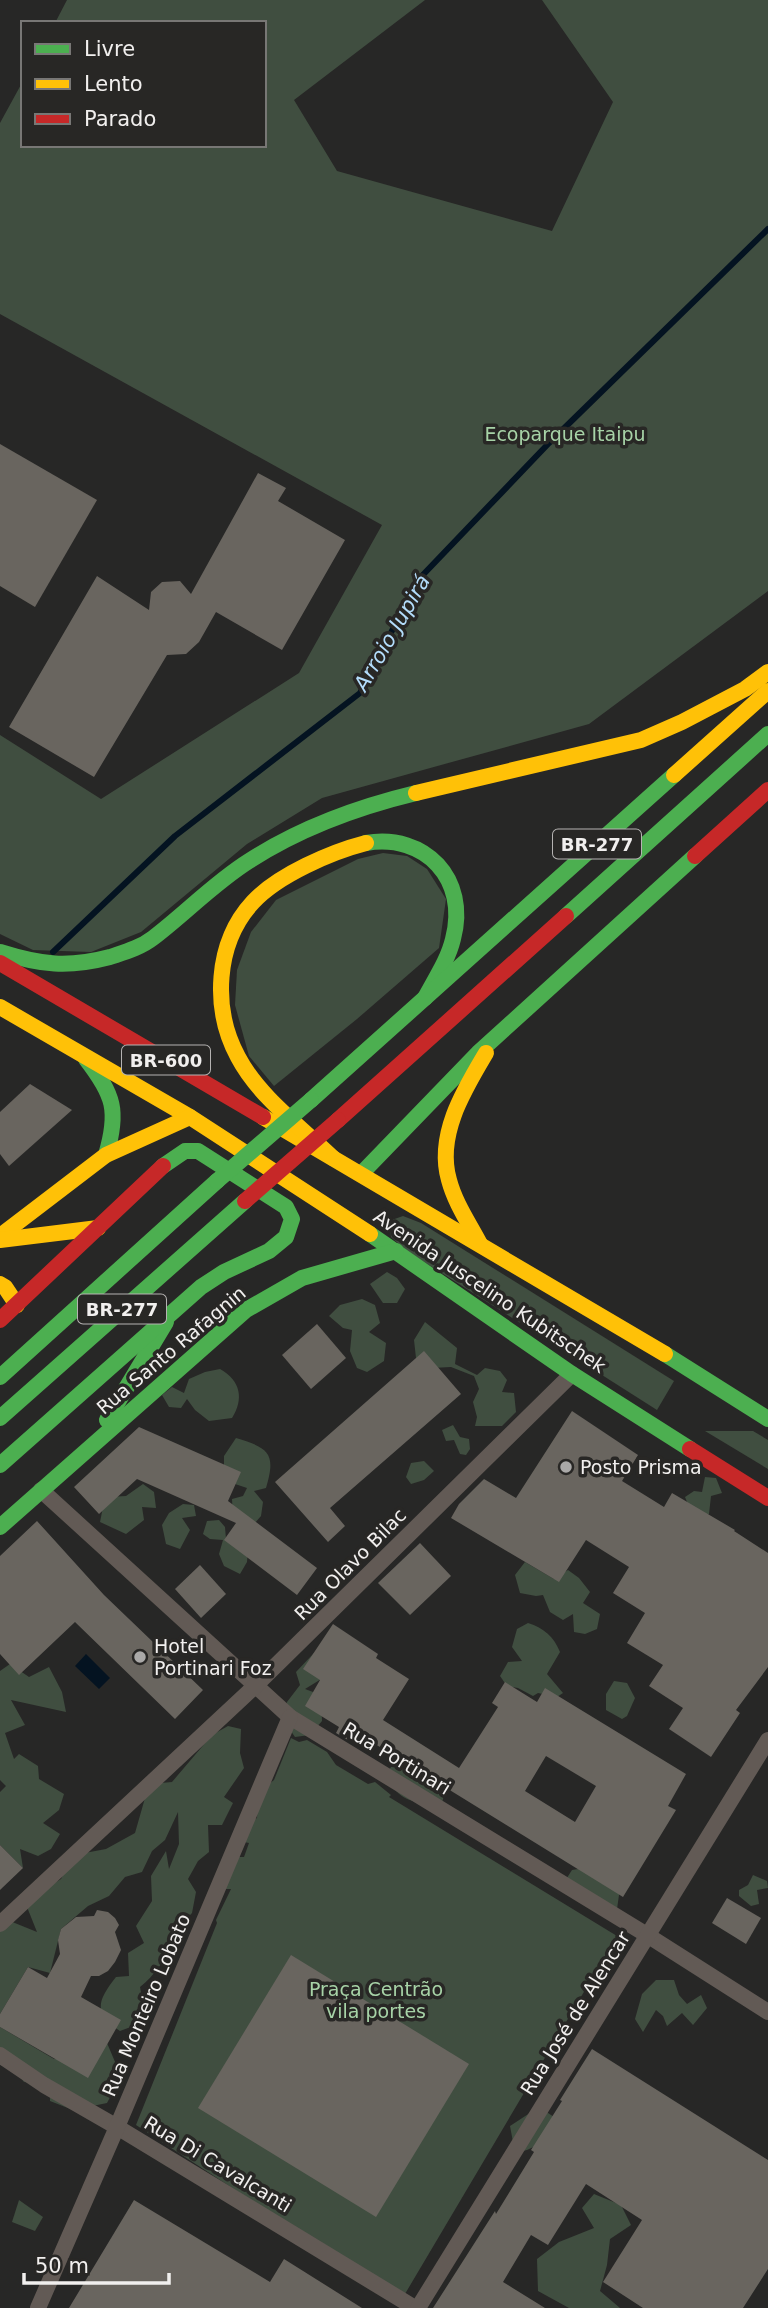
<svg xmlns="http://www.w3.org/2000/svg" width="768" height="2308" font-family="'DejaVu Sans',sans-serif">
<rect width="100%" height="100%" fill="#272726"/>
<g fill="#404e40">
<polygon points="67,0 425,0 294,100 337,171 552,231 613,102 542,0 768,0 768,591 589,724 322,798 247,844 141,932 91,952 33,950 0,934 0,735 101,799 299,673 382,525 0,314 0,123 23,81 23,145 264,145 264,23 55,23"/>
<polygon points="383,853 407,856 427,869 446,899 439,948 357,1019 274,1086 249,1056 235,1005 237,970 251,932 276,900 358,859"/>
<polygon points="403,1216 421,1223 674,1381 657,1410 407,1251 391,1237 389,1221"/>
<polygon points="387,1272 397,1278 405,1289 397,1303 383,1303 370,1284"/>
<polygon points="362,1299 375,1305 380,1323 369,1332 386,1343 384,1361 367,1372 357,1368 350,1351 352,1330 343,1328 329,1316 340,1305"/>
<polygon points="425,1322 457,1348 455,1364 477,1375 485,1368 500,1371 507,1380 502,1392 514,1393 516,1412 502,1426 475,1426 477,1417 473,1402 479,1389 474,1376 451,1367 432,1368 416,1358 414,1340"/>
<path d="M 220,1369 C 241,1381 244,1399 232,1418 L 209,1421 L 195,1410 L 187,1399 L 181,1408 L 169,1407 L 162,1395 L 172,1387 L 184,1393 L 189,1379 L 205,1372 Z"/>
<polygon points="453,1425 460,1437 469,1439 470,1449 466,1455 460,1454 454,1440 446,1441 442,1430"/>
<polygon points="705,1431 753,1431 768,1440 768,1469"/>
<path d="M 236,1438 C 270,1448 276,1454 266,1488 L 254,1491 L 263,1502 L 261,1516 L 253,1525 L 233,1519 L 232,1499 L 243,1496 L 247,1488 L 235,1484 L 224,1471 L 224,1456 Z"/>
<polygon points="424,1461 434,1471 424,1480 411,1484 406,1477 411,1463"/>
<polygon points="705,1477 716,1478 722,1493 711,1496 709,1514 701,1518 692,1514 685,1497 694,1491 702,1492"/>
<polygon points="143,1484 154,1492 156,1508 142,1507 144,1520 126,1534 100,1522 103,1507 109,1497 126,1496"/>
<polygon points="183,1504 194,1505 196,1516 182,1518 190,1530 180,1549 166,1544 162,1525 169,1513"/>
<polygon points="219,1520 225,1527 226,1539 248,1549 247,1562 240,1574 224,1566 219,1554 223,1540 210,1539 203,1534 207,1521"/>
<polygon points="525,1562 554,1579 568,1570 579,1578 590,1592 583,1603 600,1614 597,1629 585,1634 574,1632 573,1614 563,1620 550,1612 543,1595 536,1596 520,1593 515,1575"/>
<path d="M 528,1623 C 544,1628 554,1637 560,1652 L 547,1674 L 563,1693 L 557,1697 L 538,1693 L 533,1696 L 518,1688 L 507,1686 L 500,1676 L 508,1662 L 522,1661 L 512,1647 L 517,1629 Z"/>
<polygon points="314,1653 331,1673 305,1689 321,1695 322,1721 310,1735 295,1737 282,1718 287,1702 300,1685 296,1672"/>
<polygon points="10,1664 29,1677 49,1667 62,1692 66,1712 11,1700 25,1725 5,1733 14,1759 19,1754 38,1766 39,1779 64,1794 59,1810 43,1823 60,1834 51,1849 38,1856 20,1849 23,1868 0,1845 0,1792 6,1786 0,1780 0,1671"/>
<polygon points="614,1681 627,1683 635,1698 627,1716 622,1719 606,1710 606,1694"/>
<path d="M 228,1726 L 241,1729 L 240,1753 L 244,1768 L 224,1797 L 233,1803 L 222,1825 L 208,1825 L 209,1852 L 198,1861 L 188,1879 L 196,1892 L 192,1913 L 174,1932 L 176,1945 C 163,1959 155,1976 140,1987 L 143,2003 L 136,2025 L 120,2031 C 92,2013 98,2000 116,1977 L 129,1976 L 128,1953 L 144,1943 L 136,1926 L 152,1901 L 151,1876 L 166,1851 L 169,1869 L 179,1844 L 178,1812 L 165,1840 L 152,1851 L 142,1872 L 125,1877 L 109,1896 L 88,1906 L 61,1929 L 50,1973 L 28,1967 L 0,2014 L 0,1917 L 37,1932 L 25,1902 L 61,1879 L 74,1855 L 106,1849 L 135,1833 L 149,1784 L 172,1782 L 212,1735 Z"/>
<polygon points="291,1738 299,1742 307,1740 327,1752 336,1765 368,1784 375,1782 391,1795 389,1797 617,1936 402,2299 136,2125 217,1923 216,1920 231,1889 222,1889 230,1857 244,1857 249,1843 239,1841 234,1829 257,1818 258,1793 274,1780"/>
<path d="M 411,1759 L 422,1772 L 427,1782 L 431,1781 L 445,1791 L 442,1803 C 415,1804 395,1802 387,1772 L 397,1760 Z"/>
<polygon points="590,1867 620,1888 617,1909 563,1884 572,1870"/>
<polygon points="753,1875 767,1881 768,1888 757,1890 759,1904 751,1906 739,1896 739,1890 748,1885"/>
<polygon points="656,1980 674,1980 679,1995 687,2004 701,1995 707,2008 693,2025 682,2013 667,2026 663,2016 656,2010 643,2032 635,2019 642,1994"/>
<polygon points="0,2027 54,2059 78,2057 107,2043 121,2076 107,2103 73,2110 50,2101 50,2085 24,2082 13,2068 0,2065"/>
<polygon points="539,2107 554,2117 550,2139 527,2150 515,2153 510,2126"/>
<polygon points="594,2194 621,2205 631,2225 610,2239 607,2265 600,2291 620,2308 569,2308 538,2291 537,2259 559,2242 594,2228 582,2208"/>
<polygon points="19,2200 43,2217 35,2231 12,2222"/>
</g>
<polygon fill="#041321" points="86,1654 110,1678 99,1689 75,1666"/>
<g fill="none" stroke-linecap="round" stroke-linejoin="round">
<polyline stroke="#041321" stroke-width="6" points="53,952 175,836 360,693 418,580 549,443 768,229"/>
</g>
<g fill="#69655f" fill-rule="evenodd">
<polygon points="0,444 97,500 35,607 0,586"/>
<polygon points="258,473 286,488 278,501 345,540 282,650 216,612 199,642 186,654 167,655 94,777 9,727 97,576 149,610 151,592 162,582 180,581 191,594"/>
<polygon points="30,1084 72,1110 9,1166 0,1154 0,1112"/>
<polygon points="317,1324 346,1358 311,1389 282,1355"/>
<polygon points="424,1351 461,1394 330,1508 345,1526 328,1542 275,1482"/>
<polygon points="572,1411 638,1455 622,1481 664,1507 672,1493 735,1530 734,1531 768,1553 768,1667 736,1710 740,1713 711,1757 669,1729 683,1708 649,1686 663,1665 627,1643 645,1613 613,1593 629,1567 586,1540 559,1582 451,1518 459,1504 484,1479 516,1498"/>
<polygon points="139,1427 241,1472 228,1501 317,1568 297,1595 224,1540 236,1523 137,1479 99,1514 74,1487"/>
<polygon points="37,1521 104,1595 203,1690 175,1719 75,1622 19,1675 0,1654 0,1556"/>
<polygon points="420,1543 451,1576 410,1615 378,1583"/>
<polygon points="200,1565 226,1594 201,1618 175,1589"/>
<path d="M 333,1624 L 378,1654 L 376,1658 L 409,1679 L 383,1720 L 459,1768 L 498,1707 L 492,1703 L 505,1682 L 537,1702 L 545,1688 L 686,1774 L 668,1806 L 676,1810 L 623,1897 L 367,1739 L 358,1735 L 353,1743 L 336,1733 L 339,1727 L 305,1706 L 320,1680 L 303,1669 ZM 546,1756 L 596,1786 L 575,1822 L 525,1791 Z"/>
<polygon points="0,1845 23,1868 0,1890"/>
<polygon points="727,1898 761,1918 746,1944 712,1923"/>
<polygon points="97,1910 108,1912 115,1918 119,1925 115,1932 121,1950 115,1962 108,1971 99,1976 91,1976 81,1997 121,2020 88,2078 0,2027 0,2014 28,1967 47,1978 60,1954 58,1940 61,1929 76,1917 94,1916"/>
<polygon points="291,1955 469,2064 376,2217 198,2108"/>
<polygon points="592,2049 768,2160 768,2269 743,2308 643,2308 603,2282 642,2220 586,2184 548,2245 531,2235 503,2282 545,2308 433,2308 495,2211 496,2214 534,2152 531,2150 562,2101 560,2100"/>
<polygon points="134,2200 270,2282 284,2259 362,2308 69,2308"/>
</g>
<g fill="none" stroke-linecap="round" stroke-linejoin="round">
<g stroke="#625a55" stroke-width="16">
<polyline points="41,1490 290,1717 647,1935 768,2012"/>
<polyline points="0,1924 255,1686 572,1374"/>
<polyline points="0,2055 44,2085 117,2127 415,2308"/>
<polyline points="38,2308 117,2127 290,1717"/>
<polyline points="418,2308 768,1740"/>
</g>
<g stroke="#4caf50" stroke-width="16">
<path d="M 366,843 C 425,833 469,879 453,939 C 448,960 435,979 425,998"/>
<polyline points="566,916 768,734"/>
<path d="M 0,952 C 41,965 68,968 110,957 C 125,952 140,948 153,938 C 186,913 214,883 249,861 C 300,828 358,807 416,793"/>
<path d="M 86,1059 C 114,1095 119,1111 106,1155"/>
<polyline points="311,1100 674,775"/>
<polyline points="361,1174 478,1053 695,856"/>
<polyline points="370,1234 572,1374 690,1449"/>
<polyline points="665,1354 768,1419"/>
<polyline points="0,1377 217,1181"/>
<polyline points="0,1418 245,1201"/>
<polyline points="107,1420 166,1322"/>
<polyline points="0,1465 201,1287 224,1272 269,1251 286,1237 292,1219 286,1207 198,1151 185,1151 163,1166"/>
<polyline points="0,1527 246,1310 302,1278 396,1251"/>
</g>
<g stroke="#ffc107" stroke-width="16">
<polyline points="674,775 768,691"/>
<polyline points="416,793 641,740 682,722 745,689 768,672"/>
<polyline points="0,1007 190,1117 370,1234"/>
<polyline points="263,1117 665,1354"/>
<path d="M 333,1158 C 301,1127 259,1097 238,1057 C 212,1009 215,943 253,902 C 278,875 331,852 366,843"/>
<polyline points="0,1236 106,1155 190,1117"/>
<polyline points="0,1240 98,1228"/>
<path d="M 480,1244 C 469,1223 455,1203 449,1180 C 436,1135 464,1090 486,1053"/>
<polyline points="0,1284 5,1287 17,1305"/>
</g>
<g stroke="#c62828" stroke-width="16">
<polyline points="695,856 768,790"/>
<polyline points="0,963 263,1117"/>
<polyline points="338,1120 566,916"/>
<polyline points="0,1320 163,1166"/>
<polyline points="690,1449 768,1498"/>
</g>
<polyline stroke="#4caf50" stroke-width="16" points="217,1181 311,1100"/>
<polyline stroke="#c62828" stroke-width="16" points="245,1201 338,1120"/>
</g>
<g fill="#aaa9a8" stroke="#282725" stroke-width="2.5">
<circle cx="566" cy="1467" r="7"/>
<circle cx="140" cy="1657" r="7"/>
</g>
<g text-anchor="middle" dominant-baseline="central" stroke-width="7" stroke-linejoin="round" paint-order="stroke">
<g fill="#282725" stroke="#b5b3b2" stroke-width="2">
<rect x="553" y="829.5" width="88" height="29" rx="5"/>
<rect x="122" y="1045.5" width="88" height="29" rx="5"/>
<rect x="78" y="1294.5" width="88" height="29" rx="5"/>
</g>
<g font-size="18" font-weight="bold" fill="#f1efee">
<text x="597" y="844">BR-277</text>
<text x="166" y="1060">BR-600</text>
<text x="122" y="1309">BR-277</text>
</g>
<g font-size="19" fill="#a7d3a7" stroke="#282725">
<text x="565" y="434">Ecoparque Itaipu</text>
<text x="376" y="1989">Praça Centrão<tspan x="376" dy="22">vila portes</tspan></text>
</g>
<g font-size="19" fill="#f1efee" stroke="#282725">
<text transform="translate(490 1291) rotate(34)">Avenida Juscelino Kubitschek</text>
<text transform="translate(171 1350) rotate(-40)">Rua Santo Rafagnin</text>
<text transform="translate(350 1564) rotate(-45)">Rua Olavo Bilac</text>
<text transform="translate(397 1758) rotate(31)">Rua Portinari</text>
<text transform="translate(146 2005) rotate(-67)">Rua Monteiro Lobato</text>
<text transform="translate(575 2013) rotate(-58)">Rua José de Alencar</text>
<text transform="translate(218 2164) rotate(31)">Rua Di Cavalcanti</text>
</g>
<g font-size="19" fill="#f1efee" stroke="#282725" text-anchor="start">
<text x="580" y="1467">Posto Prisma</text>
<text x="154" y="1646">Hotel<tspan x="154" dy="22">Portinari Foz</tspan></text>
</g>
<g font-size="21" font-style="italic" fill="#b3dcfb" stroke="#282725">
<text transform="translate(392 633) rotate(-60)">Arroio Jupirá</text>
</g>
</g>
<rect x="21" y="21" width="245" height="126" fill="#282725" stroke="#787775" stroke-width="2"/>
<rect x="35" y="44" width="35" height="10" fill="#4caf50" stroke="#787775" stroke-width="2"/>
<text x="84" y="56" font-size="21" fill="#f1efee">Livre</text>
<rect x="35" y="79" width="35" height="10" fill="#ffc107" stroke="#787775" stroke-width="2"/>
<text x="84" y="91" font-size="21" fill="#f1efee">Lento</text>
<rect x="35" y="114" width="35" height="10" fill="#c62828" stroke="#787775" stroke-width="2"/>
<text x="84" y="126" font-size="21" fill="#f1efee">Parado</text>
<path d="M24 2273v10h145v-10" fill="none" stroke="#f1efee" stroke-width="3.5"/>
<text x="35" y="2273" font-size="21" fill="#f1efee" stroke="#282725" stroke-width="5" paint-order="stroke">50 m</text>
</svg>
